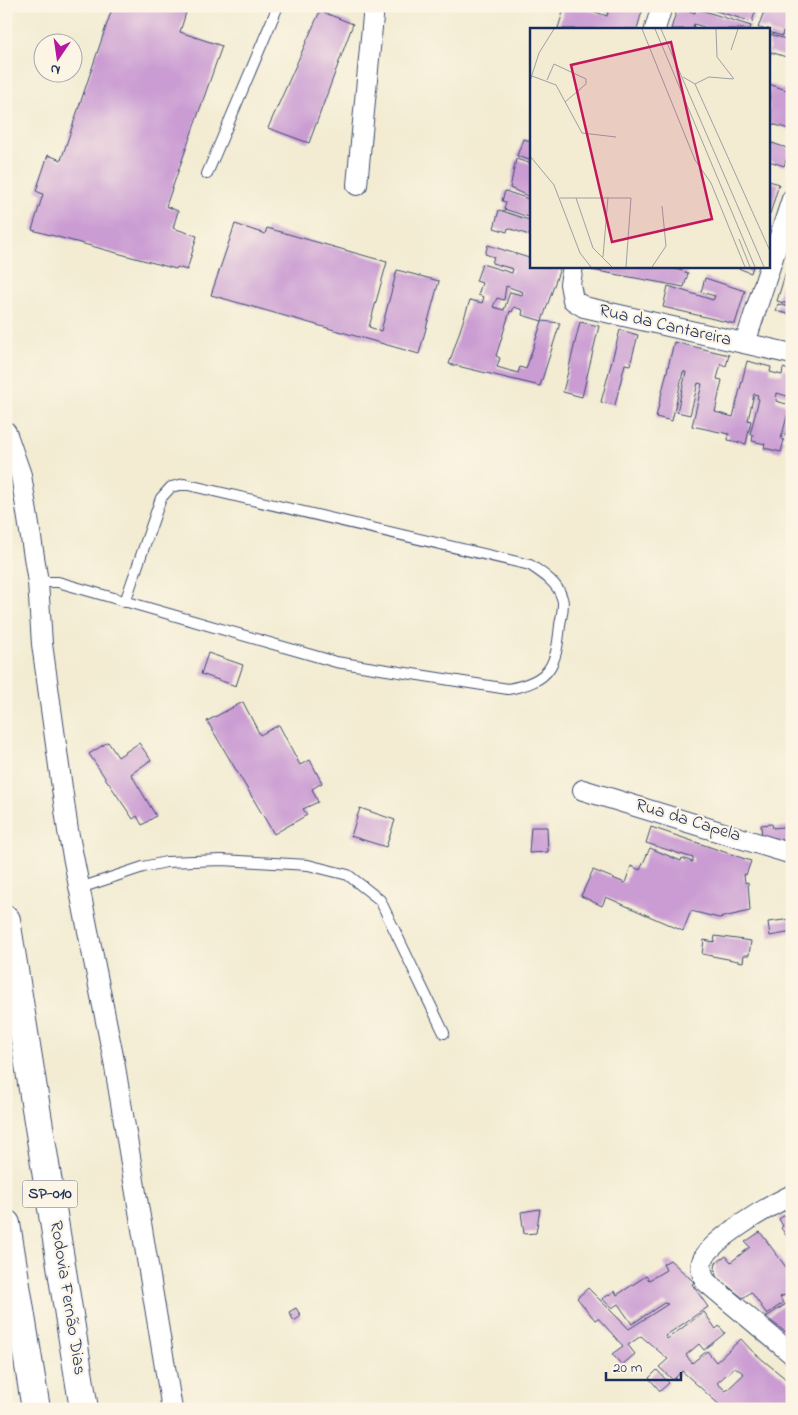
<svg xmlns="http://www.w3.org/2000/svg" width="798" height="1415" font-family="'Indie Flower',sans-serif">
<rect width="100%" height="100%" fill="#fcf5e5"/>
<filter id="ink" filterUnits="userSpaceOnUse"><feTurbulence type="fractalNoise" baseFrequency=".02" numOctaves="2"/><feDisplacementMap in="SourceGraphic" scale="10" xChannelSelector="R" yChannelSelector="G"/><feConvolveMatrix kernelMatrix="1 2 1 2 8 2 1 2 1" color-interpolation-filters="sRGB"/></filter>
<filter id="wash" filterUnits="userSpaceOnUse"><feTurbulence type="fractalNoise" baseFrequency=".0096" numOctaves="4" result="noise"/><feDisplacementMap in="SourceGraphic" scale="20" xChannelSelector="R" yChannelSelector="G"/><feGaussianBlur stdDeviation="1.12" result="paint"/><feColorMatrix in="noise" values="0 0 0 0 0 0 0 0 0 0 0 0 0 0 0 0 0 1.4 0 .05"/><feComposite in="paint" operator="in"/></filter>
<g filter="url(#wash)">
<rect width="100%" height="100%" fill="#f3ecd3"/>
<g id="blocks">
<g fill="#ca9cd3" fill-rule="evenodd">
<polygon points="113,6 188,6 180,32 222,46 166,206 178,211 173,228 197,236 187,270 177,267 176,269 32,230 43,194 36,191 48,155 61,160"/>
<polygon points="565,6 579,6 607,16 608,12 593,6 636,6 643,8 637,29 561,29 558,28"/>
<polygon points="678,6 688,6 687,10 695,13 696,8 691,6 699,6 698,9 751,26 750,29 710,29 694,24 693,27 698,29 671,29"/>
<polygon points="700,6 757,6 752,22"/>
<polygon points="768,6 792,6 792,39 790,38 791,34 783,31 782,36 769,32 769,29 758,28 764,11 766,12"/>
<polygon points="320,11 353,24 309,143 268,128"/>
<polygon points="769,34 792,41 792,59 771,52 769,58"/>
<polygon points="769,84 792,92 792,130 769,123"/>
<polygon points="523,139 532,141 532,161 517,156"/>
<polygon points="769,142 790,149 784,166 769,161"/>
<polygon points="516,159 532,164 532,198 510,188"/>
<polygon points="769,181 779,184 770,214 769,213"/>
<polygon points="505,191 532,200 532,218 504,209 506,202 502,201"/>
<polygon points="499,210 532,221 532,236 508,228 507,232 494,228"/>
<polygon points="235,224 265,234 267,228 387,262 369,327 381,331 397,270 439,281 419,354 211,295"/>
<path d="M 488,245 L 532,259 L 532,266 L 560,268 L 542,321 L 522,315 L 523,310 L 514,307 L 512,312 L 510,311 L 496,356 L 500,358 L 497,367 L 518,373 L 520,367 L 526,369 L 542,321 L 560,323 L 540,386 L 449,364 L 470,300 L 482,303 L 484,297 L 478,295 L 482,283 L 476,281 L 482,264 L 512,273 L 513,269 L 492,263 L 494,257 L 485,254 ZM 506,286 L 523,292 L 522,295 L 510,292 L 504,310 L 493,307 L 497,298 L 504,300 Z"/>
<polygon points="791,255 792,255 792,305 777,301"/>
<polygon points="594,266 667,266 688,273 684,287 592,270"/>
<polygon points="733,266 753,266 751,273"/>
<polygon points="705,278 745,291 735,324 663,307 668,286 713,300 715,296 701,292"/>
<polygon points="778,304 792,308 792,315 776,311"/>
<polygon points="580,322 599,326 582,397 563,392"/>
<polygon points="620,330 638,335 630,365 625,364 615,405 601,402"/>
<polygon points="674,342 729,355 726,366 721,364 717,379 722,380 715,412 733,417 747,361 771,367 770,372 782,375 783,368 792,371 790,397 777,393 776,401 790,405 781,439 784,440 781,452 764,448 765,444 752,441 753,435 750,434 759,399 757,398 758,395 754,394 748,420 751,421 746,444 728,440 729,434 692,426 702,384 698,383 690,415 677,412 686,372 683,372 672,421 656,417"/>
<polygon points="791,414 792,414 792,437 785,436"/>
<polygon points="208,653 243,665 236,686 201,674"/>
<polygon points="243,702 260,735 279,725 300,765 310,760 322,783 312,789 318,802 303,809 307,815 274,834 207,721"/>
<polygon points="108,742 118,757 139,743 151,760 131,774 156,816 142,825 137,816 133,819 89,754"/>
<polygon points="360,808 395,820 386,847 351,836"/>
<polygon points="772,824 773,828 792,826 792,850 762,840 761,825"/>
<polygon points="531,827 547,827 548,852 529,853"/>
<polygon points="651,827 751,861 746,875 744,874 745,883 748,882 750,911 719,918 691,911 683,931 606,897 602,906 581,896 593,870 625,883 631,866 640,870 650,848 681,861 682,858 693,862 693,858 646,843"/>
<polygon points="792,919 792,932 770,936 768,922"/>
<polygon points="715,936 751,941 749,955 744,955 743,962 702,954 704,940 714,942"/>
<polygon points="540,1209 536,1233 524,1234 521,1212"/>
<polygon points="785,1215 789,1222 792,1220 792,1244 781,1228 783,1226 779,1219"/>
<polygon points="760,1232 791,1274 787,1276 792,1283 792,1292 780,1297 783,1303 767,1314 751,1292 743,1298 716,1277 715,1268 716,1263 726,1256 731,1262 750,1247 745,1242"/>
<path d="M 670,1260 L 694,1282 L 692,1284 L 708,1307 L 665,1336 L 667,1339 L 704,1312 L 716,1329 L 719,1326 L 725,1333 L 704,1350 L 699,1344 L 686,1355 L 692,1363 L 707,1351 L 716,1362 L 741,1339 L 752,1351 L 792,1384 L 792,1409 L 724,1409 L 682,1371 L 673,1380 L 659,1367 L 668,1359 L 641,1336 L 628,1345 L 635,1354 L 622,1365 L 612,1354 L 623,1346 L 598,1318 L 595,1320 L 577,1298 L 588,1288 L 629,1329 L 668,1304 L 664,1303 L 632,1324 L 618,1304 L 612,1308 L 602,1299 L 615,1291 L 617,1295 L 646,1276 L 649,1280 L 666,1270 L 663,1264 ZM 735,1367 L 744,1374 L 726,1391 L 717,1383 Z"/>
<polygon points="792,1300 792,1330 791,1328 785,1332 766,1317"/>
<polygon points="296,1308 301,1316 294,1321 289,1312"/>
<polygon points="657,1370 669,1383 660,1391 649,1378"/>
</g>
</g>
</g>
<g filter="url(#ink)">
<use href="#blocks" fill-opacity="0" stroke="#3b4b70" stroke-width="1"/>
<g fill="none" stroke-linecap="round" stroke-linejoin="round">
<g stroke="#3b4b70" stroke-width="12">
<g id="lane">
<polyline points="207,174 278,6"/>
<path d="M 38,582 L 58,582 L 336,662 L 508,689 C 551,681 556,666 560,625 C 561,617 565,605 562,598 C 558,583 542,573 530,565 L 184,484 L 171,487 L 161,498 L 125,602"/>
<polyline points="80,888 143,867 166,862 222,860 308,865 348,875 380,900 444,1033"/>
</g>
</g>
<g stroke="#3b4b70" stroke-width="22">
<g id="street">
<polyline points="655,29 662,6"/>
<polyline points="357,185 374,6"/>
<polyline points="573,266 570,284 573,300 584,307 792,354"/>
<polyline points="745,343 792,199"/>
<polyline points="6,432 21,475 38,582 42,644 68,831 114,1061 172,1409"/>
<polyline points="583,790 792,854"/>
<path d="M 792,1195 C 771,1205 708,1241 702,1262 C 700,1268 703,1275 705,1281 L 792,1354"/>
</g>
</g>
<g stroke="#3b4b70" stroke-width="30">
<g id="highway">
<polyline points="6,920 84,1409"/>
<polyline points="6,1224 36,1409"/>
</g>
</g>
<use href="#lane" stroke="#fff" stroke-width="10"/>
<use href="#street" stroke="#fff" stroke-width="20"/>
<use href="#highway" stroke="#fff" stroke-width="28"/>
</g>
</g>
<g text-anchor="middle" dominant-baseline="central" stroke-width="4.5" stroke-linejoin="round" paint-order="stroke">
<rect fill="#fcf5e5" stroke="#5e6a86" stroke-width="1" x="22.5" y="1180.5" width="55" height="27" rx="4"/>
<g font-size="16" font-weight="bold" fill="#1b2f5e">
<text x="50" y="1194">SP-010</text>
</g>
<g font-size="18" fill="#1b2f5e" stroke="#fcf5e5">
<text transform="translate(665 326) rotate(13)">Rua da Cantareira</text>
<text transform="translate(688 821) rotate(17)">Rua da Capela</text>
<text transform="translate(67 1298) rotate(81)">Rodovia Fernão Dias</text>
</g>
</g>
<g transform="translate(530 28)">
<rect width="240" height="240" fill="#f3ecd3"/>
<path fill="none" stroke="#9da0a4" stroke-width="1" d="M 112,1 L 165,132 L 181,155 L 215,239M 125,1 L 225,239M 131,1 L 234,239M 186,1 L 187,29 L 204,51M 201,22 L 208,1M 2,48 L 26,57 L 52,105 L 86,109M 153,49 L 165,56 L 240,223M 17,52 L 24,36 L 56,51 L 56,56 L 35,74M 0,53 L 9,25 L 24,1M 165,56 L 179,49 L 203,51M 0,128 L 24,157 L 50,225 L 61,239M 30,170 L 101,170 L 96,239M 46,170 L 63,220 L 82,239M 209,211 L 220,239M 73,229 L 78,169M 122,239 L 136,218 L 132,178"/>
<path fill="#c2185b" fill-opacity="0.15" stroke="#c2185b" stroke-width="2.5" d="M 141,14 L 182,191 L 82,214 L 41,37 Z"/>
<rect width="240" height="240" fill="none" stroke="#1b2f5e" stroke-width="2.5"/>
</g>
<rect width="798" height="1415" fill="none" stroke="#fcf5e5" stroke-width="25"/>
<g transform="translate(58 58) rotate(193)"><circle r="24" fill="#fcf5e5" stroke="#a2a6af"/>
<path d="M0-4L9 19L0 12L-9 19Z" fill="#b5179e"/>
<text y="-8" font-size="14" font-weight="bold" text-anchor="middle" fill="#1b2f5e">N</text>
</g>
<path d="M606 1372v8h75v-8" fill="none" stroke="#1b2f5e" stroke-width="2.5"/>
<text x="613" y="1372" font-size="15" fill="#1b2f5e" stroke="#fcf5e5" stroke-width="4" paint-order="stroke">20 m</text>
</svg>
